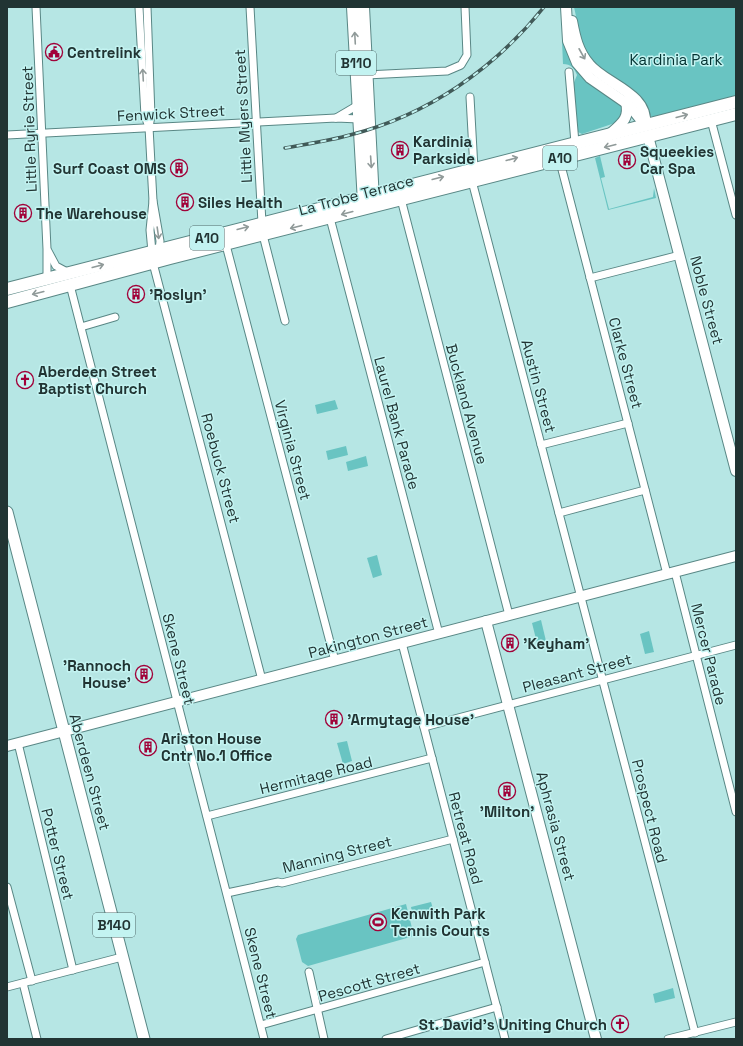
<svg xmlns="http://www.w3.org/2000/svg" width="743" height="1046" font-family="'Space Grotesk',sans-serif">
<rect width="100%" height="100%" fill="#b6e6e4"/>
<g fill="#69c4c2">
<polygon points="574,7 736,7 736,96 652,117 595,66 583,49"/>
<path d="M 562,41 L 565,41 L 622,106 L 624,113 L 615,123 L 582,134 L 578,132 L 573,85 L 577,75 C 574,68 571,64 563,64 Z"/>
<polygon points="600,156 605,177 601,178 609,209 653,197 654,188 656,198 608,210 595,158"/>
<polygon points="335,400 338,409 317,414 315,405"/>
<polygon points="346,446 348,455 328,460 326,451"/>
<polygon points="366,456 368,466 348,471 346,462"/>
<polygon points="377,555 382,575 373,578 367,558"/>
<polygon points="541,620 546,641 537,643 532,623"/>
<polygon points="649,631 654,652 645,654 640,634"/>
<polygon points="347,741 352,761 343,764 337,743"/>
<polygon points="431,902 434,912 413,917 411,907"/>
<polygon points="406,904 414,936 308,966 302,962 296,939 298,935"/>
<polygon points="673,988 675,998 655,1003 653,994"/>
</g>
<g fill="none" stroke-linecap="round" stroke-linejoin="round">
<g stroke="#598785" stroke-width="9">
<g id="street">
<polyline points="36,7 47,249 47,279"/>
<polyline points="139,7 145,116 149,127"/>
<polyline points="147,7 151,116 149,127 153,201 160,241 159,252"/>
<polyline points="250,7 262,223"/>
<polyline points="569,72 575,143"/>
<polyline points="366,75 447,71 461,65 467,55 465,7"/>
<polyline points="470,97 474,169"/>
<polyline points="336,118 358,105"/>
<polyline points="711,120 736,215"/>
<polyline points="7,135 336,118 359,119"/>
<polyline points="559,158 667,574"/>
<polyline points="472,181 695,1033"/>
<polyline points="401,199 509,615"/>
<polyline points="153,201 150,230 153,263 262,680"/>
<polyline points="330,218 439,634"/>
<polyline points="263,235 285,321"/>
<polyline points="226,245 335,661"/>
<polyline points="48,251 56,266 69,273"/>
<polyline points="590,278 680,255"/>
<polyline points="70,285 264,1039"/>
<polyline points="81,327 115,317"/>
<polyline points="541,445 628,423"/>
<polyline points="559,513 645,490"/>
<polyline points="675,572 736,812"/>
<polyline points="402,643 505,1039"/>
<polyline points="424,727 736,645"/>
<polyline points="18,743 73,970"/>
<polyline points="207,816 432,758"/>
<polyline points="7,887 32,981"/>
<polyline points="227,893 278,882 282,883 453,839"/>
<polyline points="309,972 324,1039"/>
<polyline points="23,983 37,1039"/>
<polyline points="7,987 122,957"/>
<polyline points="261,1025 485,962"/>
<polyline points="386,1039 497,1007"/>
<polyline points="668,1039 736,1022"/>
</g>
</g>
<g stroke="#598785" stroke-width="12">
<g id="secondary">
<polyline points="566,7 568,41 577,63 590,78 629,105 645,125"/>
<path d="M 572,21 C 575,37 578,51 589,64 C 605,84 649,93 645,125"/>
<path d="M 610,134 C 621,124 630,119 626,102"/>
<polyline points="648,136 736,471"/>
<polyline points="486,621 596,1039"/>
<polyline points="7,746 736,556"/>
</g>
</g>
<g stroke="#598785" stroke-width="13">
<polyline id="primary" points="7,512 144,1039"/>
</g>
<g stroke="#598785" stroke-width="14">
<g id="highway">
<polyline points="353,7 364,203"/>
<polyline points="363,7 373,201"/>
<polyline points="7,289 736,102"/>
<polyline points="7,302 170,258 736,114"/>
</g>
</g>
<use href="#street" stroke="#fff" stroke-width="7"/>
<use href="#secondary" stroke="#fff" stroke-width="10"/>
<use href="#primary" stroke="#fff" stroke-width="11"/>
<use href="#highway" stroke="#fff" stroke-width="12"/>
<g stroke="#415a58" stroke-width="3.5">
<path id="rail" d="M 285,148 C 306,144 329,141 350,135 C 428,115 494,69 544,7"/>
</g>
<use href="#rail" stroke="#c3f3f1" stroke-width="2" stroke-dasharray="6" stroke-linecap="butt"/>
</g>
<defs><path id="oneway-shaft" d="M-6 0H5M1.5-3L5.5 0L1.5 3" fill="none" stroke-width="1.6" stroke-linecap="round" stroke-linejoin="round"/></defs>
<g stroke="#909a99">
<use href="#oneway-shaft" transform="translate(355 38) rotate(-93)"/>
<use href="#oneway-shaft" transform="translate(582 54) rotate(61)"/>
<use href="#oneway-shaft" transform="translate(143 75) rotate(-93)"/>
<use href="#oneway-shaft" transform="translate(682 116) rotate(-15)"/>
<use href="#oneway-shaft" transform="translate(610 146) rotate(166)"/>
<use href="#oneway-shaft" transform="translate(512 159) rotate(-15)"/>
<use href="#oneway-shaft" transform="translate(371 162) rotate(86)"/>
<use href="#oneway-shaft" transform="translate(438 178) rotate(-14)"/>
<use href="#oneway-shaft" transform="translate(347 213) rotate(165)"/>
<use href="#oneway-shaft" transform="translate(296 227) rotate(166)"/>
<use href="#oneway-shaft" transform="translate(243 228) rotate(-14)"/>
<use href="#oneway-shaft" transform="translate(158 233) rotate(82)"/>
<use href="#oneway-shaft" transform="translate(98 266) rotate(-15)"/>
<use href="#oneway-shaft" transform="translate(38 293) rotate(166)"/>
</g>
<defs>
<g id="civic-ring" transform="scale(0.9)"><circle r="9.5" fill="#c3f3f1" stroke="#a10239" stroke-width="1.5"/><path d="M-.6-6.5H3V-4.5H.6V-3L4-1V1h2V6H-6V1h2V-1L-.6-3ZM-1.2 2.5V6h2.4V2.5Z" fill="#a10239"/></g>
<g id="building-ring" transform="scale(0.9)"><circle r="9.5" fill="#c3f3f1" stroke="#a10239" stroke-width="1.5"/><path d="M-4-6H4V6H1V3H-1V6H-4ZM-2.5-4.3h1.7v1.8h-1.7ZM.8-4.3h1.7v1.8H.8ZM-2.5-1h1.7V.8h-1.7ZM.8-1h1.7V.8H.8Z" fill="#a10239"/></g>
<g id="church-ring" transform="scale(0.9)"><circle r="9.5" fill="#c3f3f1" stroke="#a10239" stroke-width="1.5"/><path d="M-1.2-6h2.4v3.5h3.3v2.4h-3.3V6h-2.4V-.1h-3.3v-2.4h3.3Z" fill="#a10239"/></g>
<g id="stadium-ring" transform="scale(0.9)"><circle r="9.5" fill="#c3f3f1" stroke="#a10239" stroke-width="1.5"/><path d="M0-5a6.5 5 0 1 0 0 10a6.5 5 0 1 0 0-10ZM-3.5-1.8h7v3.6h-7Z" fill="#a10239"/></g>
</defs>
<g fill-rule="evenodd">
<use href="#civic-ring" x="54" y="52"/>
<use href="#building-ring" x="400" y="150"/>
<use href="#building-ring" x="627" y="160"/>
<use href="#building-ring" x="179" y="168"/>
<use href="#building-ring" x="185" y="202"/>
<use href="#building-ring" x="23" y="213"/>
<use href="#building-ring" x="136" y="294"/>
<use href="#church-ring" x="25" y="380"/>
<use href="#building-ring" x="510" y="643"/>
<use href="#building-ring" x="144" y="674"/>
<use href="#building-ring" x="334" y="719"/>
<use href="#building-ring" x="148" y="747"/>
<use href="#building-ring" x="507" y="791"/>
<use href="#stadium-ring" x="378" y="922"/>
<use href="#church-ring" x="620" y="1024"/>
</g>
<g text-anchor="middle" dominant-baseline="central" stroke-width="3" stroke-linejoin="round" paint-order="stroke">
<g fill="#c3f3f1" stroke="#526d6c" stroke-width="1">
<rect x="336" y="51" width="40" height="24" rx="3"/>
<rect x="543" y="146" width="34" height="24" rx="3"/>
<rect x="190" y="226" width="34" height="24" rx="3"/>
<rect x="93" y="913" width="42" height="24" rx="3"/>
</g>
<g font-size="14" font-weight="bold" fill="#213433">
<text x="356" y="63">B110</text>
<text x="560" y="158">A10</text>
<text x="207" y="238">A10</text>
<text x="114" y="925">B140</text>
</g>
<g font-size="15" font-weight="bold" fill="#213433" stroke="#c3f3f1" text-anchor="start">
<text x="67" y="52">Centrelink</text>
<text x="413" y="141">Kardinia<tspan x="413" dy="17">Parkside</tspan></text>
<text x="640" y="151">Squeekies<tspan x="640" dy="17">Car Spa</tspan></text>
<text x="166" y="168" text-anchor="end">Surf Coast OMS</text>
<text x="198" y="202">Siles Health</text>
<text x="36" y="213">The Warehouse</text>
<text x="149" y="294">'Roslyn'</text>
<text x="38" y="371">Aberdeen Street<tspan x="38" dy="17">Baptist Church</tspan></text>
<text x="523" y="643">'Keyham'</text>
<text x="131" y="665" text-anchor="end">'Rannoch<tspan x="131" dy="17">House'</tspan></text>
<text x="347" y="719">'Armytage House'</text>
<text x="161" y="738">Ariston House<tspan x="161" dy="17">Cntr No.1 Office</tspan></text>
<text x="507" y="811" text-anchor="middle">'Milton'</text>
<text x="391" y="913">Kenwith Park<tspan x="391" dy="17">Tennis Courts</tspan></text>
<text x="607" y="1024" text-anchor="end">St. David's Uniting Church</text>
</g>
<g font-size="15" fill="#023130" stroke="#c3f3f1">
<text x="676" y="59">Kardinia Park</text>
</g>
<g font-size="15" fill="#213433" stroke="#c3f3f1">
<text transform="translate(171 113) rotate(-3)">Fenwick Street</text>
<text transform="translate(243 116) rotate(-93)">Little Myers Street</text>
<text transform="translate(29 129) rotate(-92)">Little Ryrie Street</text>
<text transform="translate(356 195) rotate(-15)">La Trobe Terrace</text>
<text transform="translate(707 300) rotate(75)">Noble Street</text>
<text transform="translate(626 363) rotate(75)">Clarke Street</text>
<text transform="translate(539 386) rotate(75)">Austin Street</text>
<text transform="translate(467 404) rotate(75)">Buckland Avenue</text>
<text transform="translate(397 423) rotate(75)">Laurel Bank Parade</text>
<text transform="translate(293 450) rotate(75)">Virginia Street</text>
<text transform="translate(221 468) rotate(75)">Roebuck Street</text>
<text transform="translate(368 637) rotate(-15)">Pakington Street</text>
<text transform="translate(709 654) rotate(76)">Mercer Parade</text>
<text transform="translate(179 659) rotate(76)">Skene Street</text>
<text transform="translate(577 673) rotate(-15)">Pleasant Street</text>
<text transform="translate(90 772) rotate(75)">Aberdeen Street</text>
<text transform="translate(316 775) rotate(-14)">Hermitage Road</text>
<text transform="translate(650 811) rotate(76)">Prospect Road</text>
<text transform="translate(556 826) rotate(75)">Aphrasia Street</text>
<text transform="translate(466 838) rotate(75)">Retreat Road</text>
<text transform="translate(58 854) rotate(76)">Potter Street</text>
<text transform="translate(337 854) rotate(-14)">Manning Street</text>
<text transform="translate(261 973) rotate(76)">Skene Street</text>
<text transform="translate(369 982) rotate(-16)">Pescott Street</text>
</g>
</g>
<rect width="743" height="1046" fill="none" stroke="#213433" stroke-width="16"/>
</svg>
